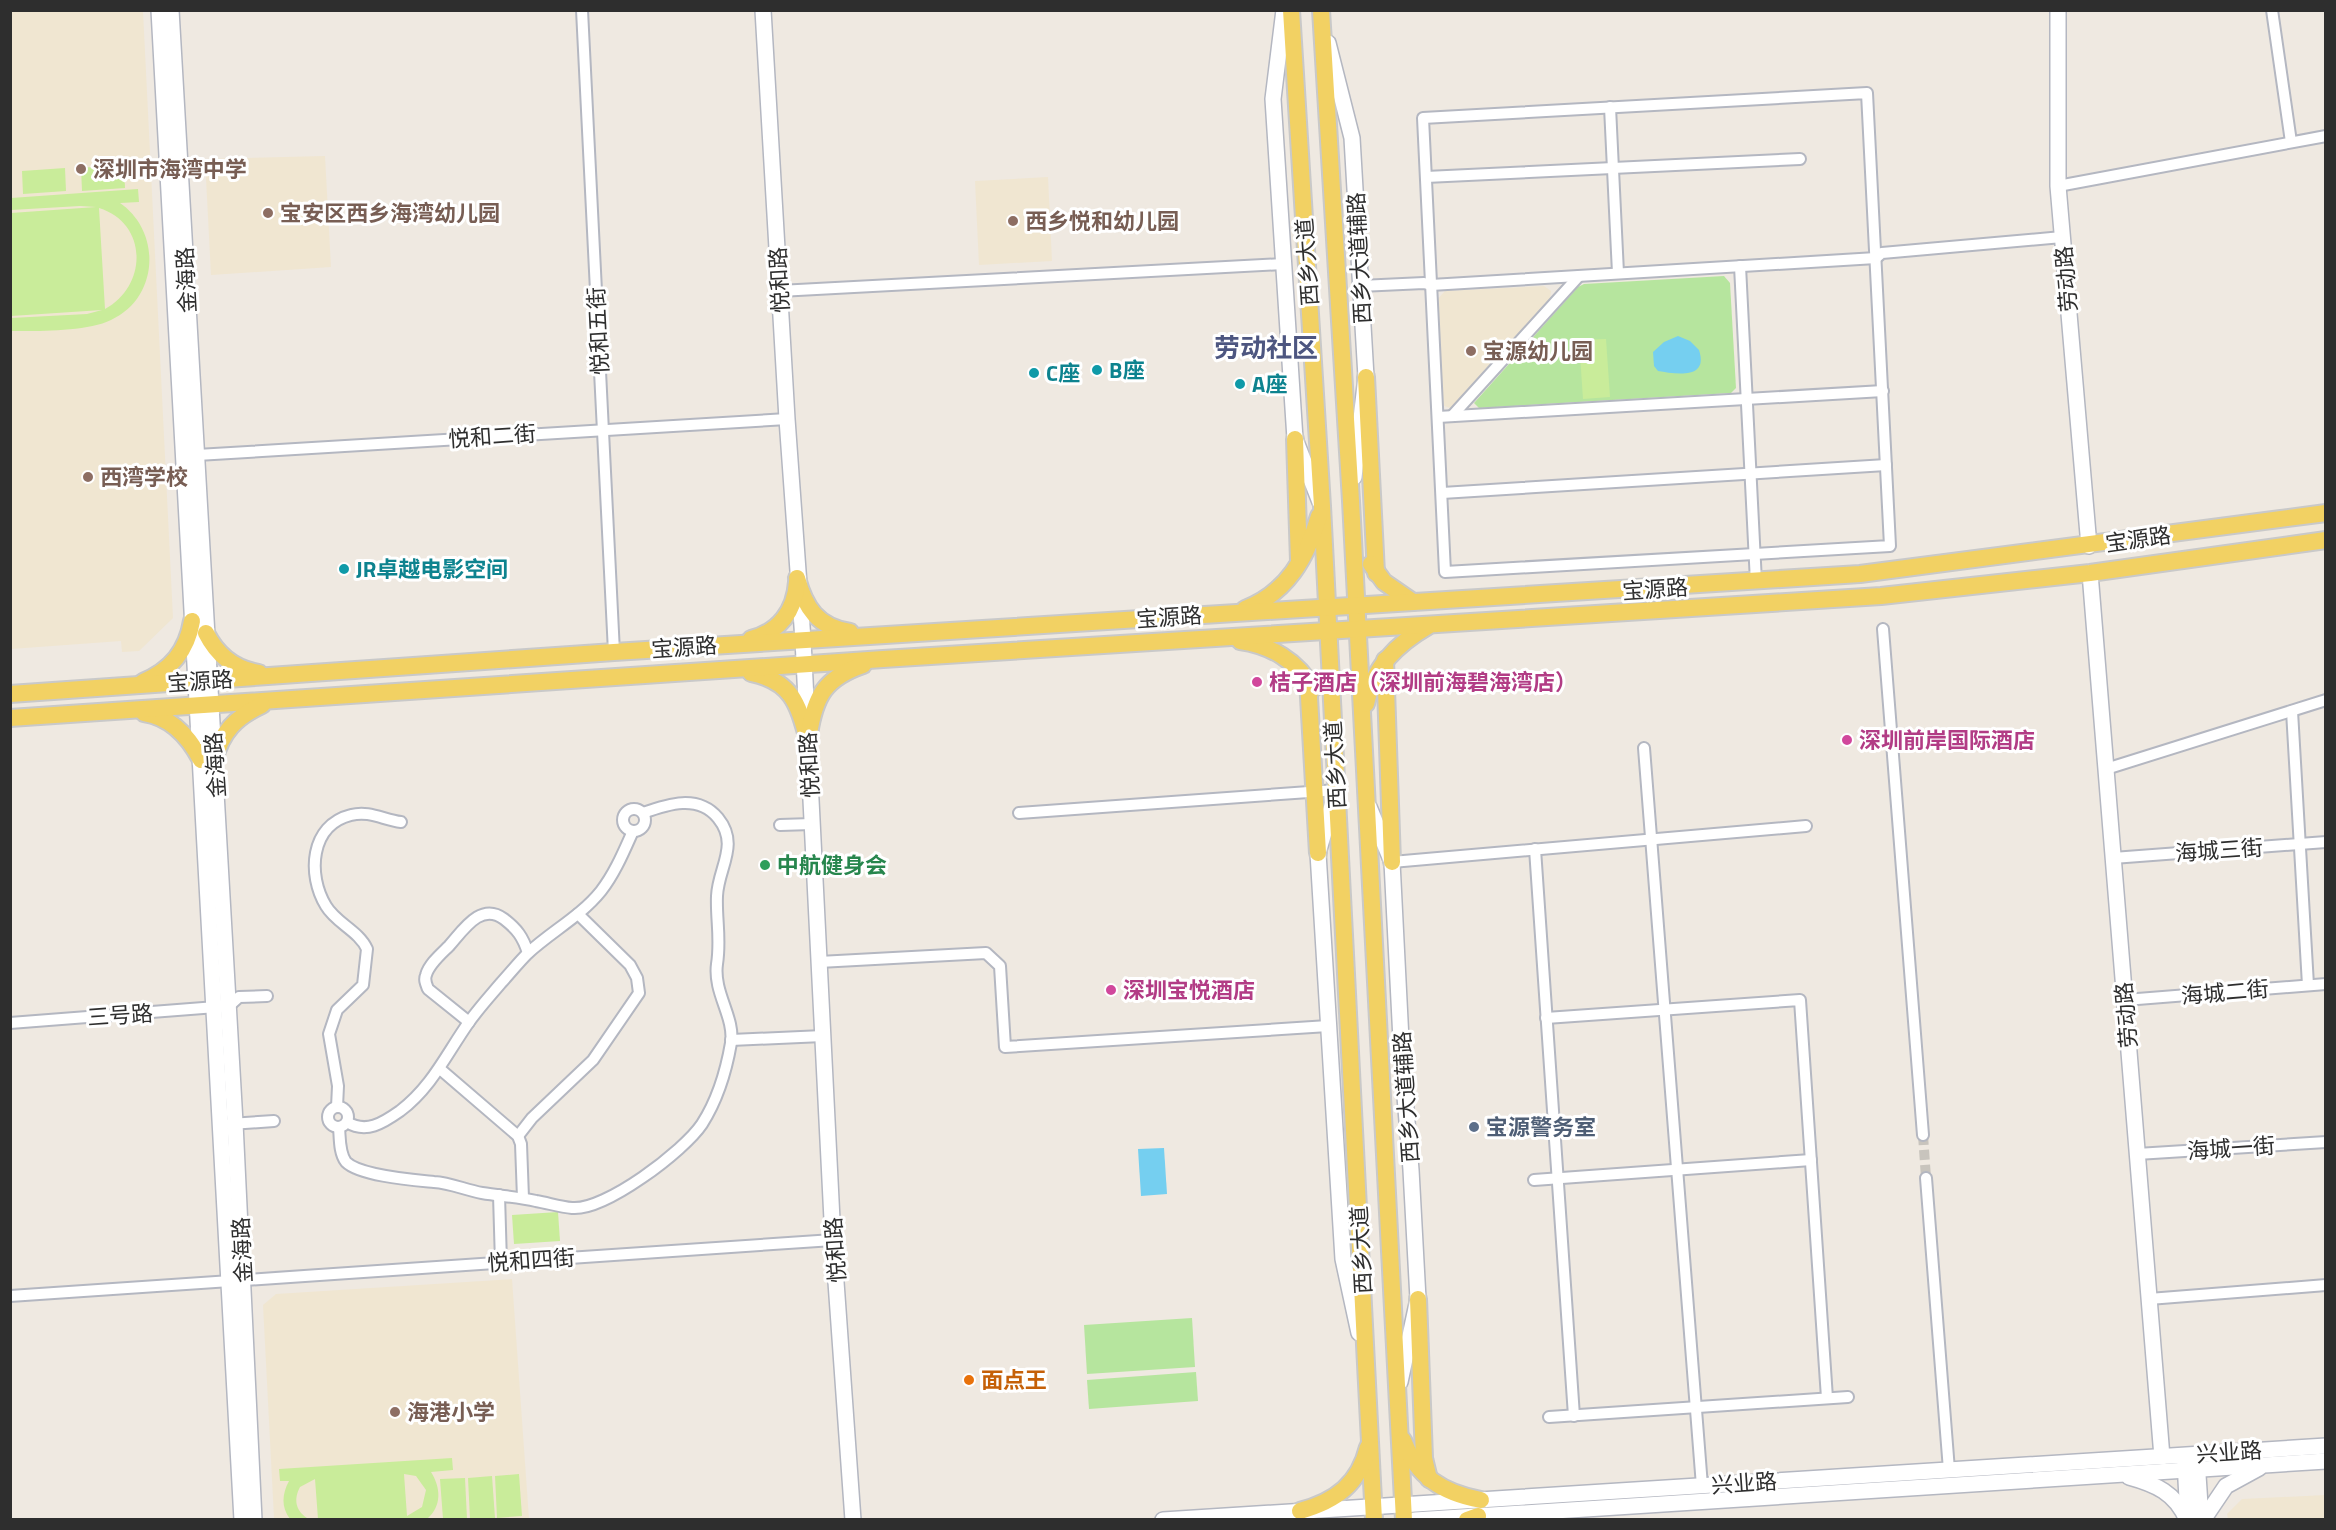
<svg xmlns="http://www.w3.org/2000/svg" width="2336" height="1530" font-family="'Titillium Web','Noto Sans SC',sans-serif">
<rect width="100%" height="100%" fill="#efe9e1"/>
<g fill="#f0e6d1">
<polygon points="11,11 143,11 173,618 139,651 122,652 121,641 11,649"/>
<polygon points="325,156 331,267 211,275 205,159"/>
<polygon points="1048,177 1052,261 979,265 975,181"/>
<polygon points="1544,286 1551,291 1550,299 1454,406 1450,408 1442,405 1435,302 1445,291"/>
<polygon points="512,1279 529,1519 274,1518 263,1305 276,1294"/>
<polygon points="2325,1495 2325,1519 2228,1519 2227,1514 2242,1499"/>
</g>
<g fill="#b6e59e">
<polygon points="1724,276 1730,283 1736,388 1731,393 1479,408 1474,403 1578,287 1584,284"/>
<polygon points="1192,1318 1195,1367 1087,1374 1084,1325"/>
<polygon points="1196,1372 1198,1401 1089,1409 1087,1380"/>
</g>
<g fill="#c9ec9a" fill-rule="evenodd">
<polygon points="124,164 125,188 82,191 81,168"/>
<polygon points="65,168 66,191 23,194 22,171"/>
<path d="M 138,189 L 139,202 L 120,203 C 162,232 159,298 111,320 C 87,332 37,331 11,331 L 11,318 L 87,314 L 102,310 L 11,316 L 11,213 L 96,207 L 80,206 L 11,210 L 11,198 ZM 99,208 C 148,223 148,286 105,309 Z"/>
<polygon points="1606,339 1610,397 1583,399 1579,340"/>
<polygon points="558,1212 560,1241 514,1244 512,1215"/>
<path d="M 452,1458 L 453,1470 L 431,1472 C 441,1488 442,1506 427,1519 L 318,1519 L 315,1479 L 300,1487 C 293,1500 296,1512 309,1519 L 290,1519 C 281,1507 282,1494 289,1481 L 280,1481 L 279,1469 ZM 404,1474 L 416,1476 L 426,1490 L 422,1507 L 407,1516 Z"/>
<polygon points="519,1474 522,1516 497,1518 495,1476"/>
<polygon points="492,1476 495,1518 470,1519 468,1478"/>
<polygon points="465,1478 467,1519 443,1519 440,1479"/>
</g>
<g fill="#75cff0">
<path d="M 1678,336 L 1690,341 L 1699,350 C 1709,380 1675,374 1658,371 L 1654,366 L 1653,352 L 1664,342 Z"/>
<polygon points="1164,1148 1167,1194 1141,1196 1138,1149"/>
</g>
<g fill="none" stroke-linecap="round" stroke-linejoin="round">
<polyline stroke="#c8c4bd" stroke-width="10" stroke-dasharray="10 5" stroke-linecap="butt" points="1923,1135 1926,1178"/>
<g stroke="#b4b7c1" stroke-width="14">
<g id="street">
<polyline points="582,10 614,652"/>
<polyline points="2272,10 2291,142"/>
<polygon points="1867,93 1890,546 1445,572 1423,118"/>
<polyline points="1610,107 1618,273"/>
<polyline points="1426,177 1800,159"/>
<polyline points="2058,186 2326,136"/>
<polyline points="1740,266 1756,582"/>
<polyline points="1360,286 1424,283 1431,285 1876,258 1882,253 2062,237"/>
<polyline points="779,291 1283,264"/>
<polyline points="1452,416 1579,276"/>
<polyline points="1438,417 1883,391"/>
<polyline points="197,455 787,419"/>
<polyline points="1442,493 1886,465"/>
<polyline points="1883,629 1923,1135"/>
<polyline points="2292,711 2308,985"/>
<polyline points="1644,748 1702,1486"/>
<polyline points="2106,769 2326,700"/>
<circle cx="634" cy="820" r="11"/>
<polyline points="1019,813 1337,790"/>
<polyline points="780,825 812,824"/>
<polyline points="1535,849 1574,1416"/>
<polyline points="2113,858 2326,842"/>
<polyline points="1392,862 1806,826"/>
<polyline points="819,962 986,953 1000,966 1005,1047 1328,1026"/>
<polyline points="2125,1000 2326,984"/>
<polyline points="1546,1018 1800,1000 1827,1398"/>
<path d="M 469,1022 L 428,989 C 426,984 424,980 426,975 C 429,964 441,954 449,946 C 464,929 481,902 504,919 C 517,929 523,937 528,953"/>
<polyline points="10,1023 229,1006 239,997 267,996"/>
<polyline points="731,1040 823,1036"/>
<polyline points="440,1069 518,1136 521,1144 523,1198"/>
<path d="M 337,1107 L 338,1086 L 329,1034 L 337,1010 L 363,985 L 367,949 C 359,931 336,923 326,906 C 307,875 310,825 351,815 C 369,810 384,820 401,822"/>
<circle cx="338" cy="1117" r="10"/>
<path d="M 347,1122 C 366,1134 383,1123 400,1111 C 432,1087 447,1053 469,1022 C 479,1008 490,996 501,983 C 510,973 519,962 528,953 C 552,931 581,916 601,891 C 615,873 624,851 633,831"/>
<polyline points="230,1124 274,1121"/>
<path d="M 339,1127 C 340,1138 339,1153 346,1162 C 360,1176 414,1180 434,1182 C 451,1183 465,1190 482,1193 C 500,1196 518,1197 536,1201 C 548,1203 560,1207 572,1208 C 605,1211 684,1151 702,1124 C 718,1099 726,1072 731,1043 C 735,1017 713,993 717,964 C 721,938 716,920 717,896 C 718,868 740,845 718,818 C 698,794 668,804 643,813"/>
<polyline points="518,1136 532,1118 593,1060 639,993 637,978 630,965 578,914"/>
<polyline points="2137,1154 2326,1142"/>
<polyline points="1926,1178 1949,1470"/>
<polyline points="1534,1180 1811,1160"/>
<polyline points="499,1195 501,1263"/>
<polyline points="10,1296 833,1240"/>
<polyline points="2149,1299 2326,1285"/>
<polyline points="1549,1417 1848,1397"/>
</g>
</g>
<g stroke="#b4b7c1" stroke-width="18">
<g id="secondary">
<polyline points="159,10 242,1520"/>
<polyline points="171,10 235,1123 254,1520"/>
<polyline points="763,10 787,419 803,640 833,1240 853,1520"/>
<polyline points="1284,10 1273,99 1295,439 1320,502"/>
<polyline points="2058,10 2058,186 2089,546"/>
<polyline points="1328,43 1352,138 1366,377 1354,477"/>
<polyline points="2090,573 2162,1457"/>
<polyline points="1335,795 1318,853 1343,1259 1359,1333"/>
<polyline points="1369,807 1392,862 1402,1060 1411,1170 1418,1299 1400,1382"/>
<polyline points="2197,1460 2201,1520"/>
<polyline points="2185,1461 2188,1518"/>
<path d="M 2129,1477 C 2155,1484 2176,1493 2187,1520"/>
<polyline points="1163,1520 2326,1446"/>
<polyline points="1415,1520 2326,1461"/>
<polyline points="2203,1520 2226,1486 2259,1468"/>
</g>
</g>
<g stroke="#c9c9c9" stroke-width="20">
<g id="primary">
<polyline points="1291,10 1322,506 1374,1520"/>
<polyline points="1321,10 1351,501 1404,1520"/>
<polyline points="1366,377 1376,573"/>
<polyline points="1295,439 1299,561"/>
<polyline points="1371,564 1384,582 1413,602"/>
<path d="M 797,578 C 805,608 818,627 850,632"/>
<path d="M 1245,609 C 1287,593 1307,557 1319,516"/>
<path d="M 206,633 C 217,655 234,669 259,673"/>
<path d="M 751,639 C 779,632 795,611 797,582"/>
<path d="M 1240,641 C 1270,645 1298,661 1313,689"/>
<polyline points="1385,660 1392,862"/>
<path d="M 751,673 C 792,681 798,704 808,740"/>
<polyline points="1308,680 1318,853"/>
<path d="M 143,682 C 171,670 187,651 192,621"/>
<polyline points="10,694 614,652 1860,574 2326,513"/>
<path d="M 1366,704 C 1373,667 1397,644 1428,626"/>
<path d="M 144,713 C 171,717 189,737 201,760"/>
<polyline points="10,718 883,659 1881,596 2090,573 2326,540"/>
<path d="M 809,734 C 815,696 825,678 863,665"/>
<path d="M 214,761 C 221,732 236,717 262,705"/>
<polyline points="1418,1299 1424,1458 1429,1479"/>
<path d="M 1403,1440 C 1417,1477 1443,1493 1481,1500"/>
<path d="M 1300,1511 C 1336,1501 1359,1484 1368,1447"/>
<polyline points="1467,1520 1478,1516"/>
</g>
</g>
<use href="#street" stroke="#fff" stroke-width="10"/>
<use href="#secondary" stroke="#fff" stroke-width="15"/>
<use href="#primary" stroke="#f2d163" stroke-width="16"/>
</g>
<g fill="#8d6e63" stroke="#fff" stroke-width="2">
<circle cx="81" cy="169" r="6"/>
<circle cx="268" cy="213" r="6"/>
<circle cx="1013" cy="221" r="6"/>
<circle cx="1471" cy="351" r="6"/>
<circle cx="88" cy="477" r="6"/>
<circle cx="395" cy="1412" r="6"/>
</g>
<g fill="#0f9aa8" stroke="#fff" stroke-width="2">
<circle cx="1097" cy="370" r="6"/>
<circle cx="1034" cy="373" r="6"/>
<circle cx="1240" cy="384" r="6"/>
<circle cx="344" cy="569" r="6"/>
</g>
<g fill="#d1479c" stroke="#fff" stroke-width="2">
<circle cx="1257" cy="682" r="6"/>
<circle cx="1847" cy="740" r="6"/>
<circle cx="1111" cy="990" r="6"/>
</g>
<circle fill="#2e9e5b" stroke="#fff" stroke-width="2" cx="765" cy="865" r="6"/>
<circle fill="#5c6f8a" stroke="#fff" stroke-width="2" cx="1474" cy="1127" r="6"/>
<circle fill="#e8710a" stroke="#fff" stroke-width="2" cx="969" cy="1380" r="6"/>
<g text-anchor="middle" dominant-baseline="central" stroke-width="6" stroke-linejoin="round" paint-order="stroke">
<g font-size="22" font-weight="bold" fill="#785e54" stroke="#fff" text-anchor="start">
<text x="93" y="169">深圳市海湾中学</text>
<text x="280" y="213">宝安区西乡海湾幼儿园</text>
<text x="1025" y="221">西乡悦和幼儿园</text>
<text x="1483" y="351">宝源幼儿园</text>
<text x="100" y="477">西湾学校</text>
<text x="407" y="1412">海港小学</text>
</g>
<g font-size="22" fill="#2e2e2e" stroke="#fff">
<text transform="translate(1359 258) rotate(-93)">西乡大道辅路</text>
<text transform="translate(1307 262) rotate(-94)">西乡大道</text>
<text transform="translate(2066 279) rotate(-95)">劳动路</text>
<text transform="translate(186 280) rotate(-93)">金海路</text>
<text transform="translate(779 280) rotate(-93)">悦和路</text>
<text transform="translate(598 331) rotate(-93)">悦和五街</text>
<text transform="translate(492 436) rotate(-4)">悦和二街</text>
<text transform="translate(2138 539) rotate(-8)">宝源路</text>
<text transform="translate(1655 589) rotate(-4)">宝源路</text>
<text transform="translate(1169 617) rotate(-4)">宝源路</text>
<text transform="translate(684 647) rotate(-4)">宝源路</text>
<text transform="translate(200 681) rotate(-4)">宝源路</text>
<text transform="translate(215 765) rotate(-94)">金海路</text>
<text transform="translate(809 765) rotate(-93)">悦和路</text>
<text transform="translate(1335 765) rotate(-93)">西乡大道</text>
<text transform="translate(2219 850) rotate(-4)">海城三街</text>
<text transform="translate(2225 992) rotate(-5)">海城二街</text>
<text transform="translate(120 1015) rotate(-4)">三号路</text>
<text transform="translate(2126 1015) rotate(-95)">劳动路</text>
<text transform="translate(1406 1097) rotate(-94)">西乡大道辅路</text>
<text transform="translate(2231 1148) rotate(-4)">海城一街</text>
<text transform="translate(242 1250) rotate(-93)">金海路</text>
<text transform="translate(835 1250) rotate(-94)">悦和路</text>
<text transform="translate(1361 1250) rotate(-93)">西乡大道</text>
<text transform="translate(531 1260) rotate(-4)">悦和四街</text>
<text transform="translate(2229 1452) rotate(-4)">兴业路</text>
<text transform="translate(1744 1483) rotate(-4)">兴业路</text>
</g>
<g font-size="22" font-weight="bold" fill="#0d838f" stroke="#fff" text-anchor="start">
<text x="1109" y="370">B座</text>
<text x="1046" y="373">C座</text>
<text x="1252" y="384">A座</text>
<text x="356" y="569">JR卓越电影空间</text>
</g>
<g font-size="22" font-weight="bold" fill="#b23c85" stroke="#fff" text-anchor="start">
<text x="1269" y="682">桔子酒店（深圳前海碧海湾店）</text>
<text x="1859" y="740">深圳前岸国际酒店</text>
<text x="1123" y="990">深圳宝悦酒店</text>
</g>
<g font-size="22" font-weight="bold" fill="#27864d" stroke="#fff" text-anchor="start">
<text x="777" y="865">中航健身会</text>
</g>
<g font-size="22" font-weight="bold" fill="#4e5e75" stroke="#fff" text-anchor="start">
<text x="1486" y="1127">宝源警务室</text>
</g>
<g font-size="22" font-weight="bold" fill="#c56008" stroke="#fff" text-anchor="start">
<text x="981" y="1380">面点王</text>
</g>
<g font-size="26" font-weight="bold" fill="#4d5680" stroke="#fff">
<text x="1266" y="347">劳动社区</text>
</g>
</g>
<rect width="2336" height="1530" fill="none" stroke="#2e2e2e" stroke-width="24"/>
</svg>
